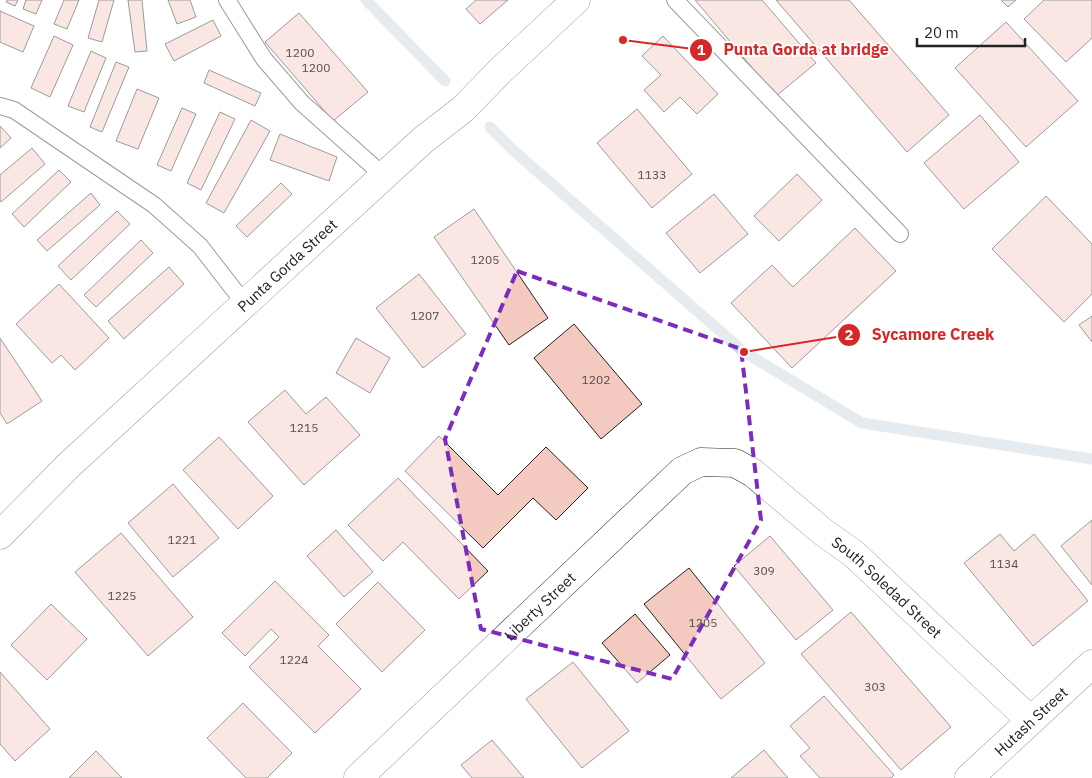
<svg xmlns="http://www.w3.org/2000/svg" width="1092" height="778" font-family="'IBM Plex Sans',sans-serif">
<rect width="100%" height="100%" fill="#fff"/>
<g fill="none" stroke-linecap="round" stroke-linejoin="round">
<g stroke="#c7d3dd" stroke-width="11">
<polyline points="366,0 445,81"/>
<polyline points="490,127 514,151 744,352 862,423 1092,459"/>
</g>
</g>
<g fill="#f3c9c0" stroke="#222">
<polygon points="7,0 18,0 15,6 6,2"/>
<polygon points="26,0 42,0 36,14 23,9"/>
<polygon points="64,0 79,0 67,29 54,24"/>
<polygon points="99,0 114,0 102,42 88,38"/>
<polygon points="128,0 142,0 147,51 135,52"/>
<polygon points="168,0 190,0 196,17 177,24"/>
<polygon points="476,0 508,0 480,24 466,9"/>
<polygon points="695,0 762,0 816,63 776,96"/>
<polygon points="776,0 849,0 949,115 907,152"/>
<polygon points="1001,0 1016,0 1008,7"/>
<polygon points="1044,0 1092,0 1092,38 1066,62 1024,19"/>
<polygon points="0,11 34,26 23,52 0,42"/>
<polygon points="299,13 368,92 333,121 265,42"/>
<polygon points="213,20 221,36 174,61 165,44"/>
<polygon points="1006,22 1078,101 1026,147 955,68"/>
<polygon points="54,36 73,45 50,97 31,88"/>
<polygon points="663,36 718,94 697,114 680,97 664,112 644,90 661,75 642,56"/>
<polygon points="91,51 106,58 84,112 68,106"/>
<polygon points="116,62 129,67 102,132 90,127"/>
<polygon points="209,70 261,93 255,106 204,83"/>
<polygon points="137,89 159,98 138,149 116,141"/>
<polygon points="182,108 196,114 171,171 157,165"/>
<polygon points="637,109 692,174 652,208 597,143"/>
<polygon points="220,112 235,119 201,190 187,183"/>
<polygon points="980,115 1019,162 964,209 924,163"/>
<polygon points="251,120 270,131 224,213 206,203"/>
<polygon points="0,126 11,138 0,148"/>
<polygon points="280,134 337,157 329,181 270,160"/>
<polygon points="32,148 45,164 1,202 0,200 0,175"/>
<polygon points="59,170 71,182 24,227 12,214"/>
<polygon points="797,174 822,200 779,241 754,216"/>
<polygon points="281,183 292,194 247,237 236,226"/>
<polygon points="91,193 100,205 47,251 37,240"/>
<polygon points="714,194 748,234 700,273 666,233"/>
<polygon points="1046,196 1092,244 1092,294 1064,322 992,249"/>
<polygon points="474,209 548,318 509,345 434,237"/>
<polygon points="117,211 130,224 71,280 58,266"/>
<polygon points="855,228 896,271 792,368 731,303 772,265 793,287"/>
<polygon points="141,240 153,253 96,307 84,295"/>
<polygon points="169,267 184,284 124,339 108,321"/>
<polygon points="419,274 466,334 423,368 376,308"/>
<polygon points="59,284 109,338 75,370 61,355 52,363 16,324"/>
<polygon points="1092,316 1092,342 1079,325"/>
<polygon points="574,324 642,404 601,439 534,358"/>
<polygon points="0,338 42,401 7,424 0,413"/>
<polygon points="356,338 390,358 370,393 336,373"/>
<polygon points="285,390 306,414 326,397 360,435 304,485 248,422"/>
<polygon points="439,436 498,495 546,447 588,488 556,520 533,498 483,548 405,471"/>
<polygon points="219,437 273,496 238,529 183,470"/>
<polygon points="398,478 488,571 459,599 403,542 383,561 348,525"/>
<polygon points="173,484 219,538 173,577 128,523"/>
<polygon points="1092,520 1092,585 1061,546"/>
<polygon points="336,530 373,572 344,597 307,556"/>
<polygon points="121,533 193,617 148,656 75,572"/>
<polygon points="1000,534 1014,551 1034,534 1088,601 1033,646 964,563"/>
<polygon points="770,536 833,610 796,640 734,566"/>
<polygon points="689,568 765,663 721,699 644,604"/>
<polygon points="275,581 329,635 318,646 361,689 315,733 249,667 279,637 271,629 245,656 222,633"/>
<polygon points="378,582 425,630 382,672 336,624"/>
<polygon points="51,604 87,639 47,680 11,645"/>
<polygon points="851,612 951,727 901,770 801,654"/>
<polygon points="635,614 670,655 637,683 602,643"/>
<polygon points="573,662 629,731 582,768 526,699"/>
<polygon points="0,672 50,729 15,761 0,744"/>
<polygon points="824,696 894,775 891,778 820,778 800,756 810,748 790,726"/>
<polygon points="243,703 292,753 267,778 246,778 207,738"/>
<polygon points="492,740 524,778 472,778 461,765"/>
<polygon points="764,750 788,778 731,778"/>
<polygon points="96,751 122,778 69,778"/>
</g>
<g fill="none" stroke-linecap="round" stroke-linejoin="round">
<g stroke="#222" stroke-width="18">
<g id="service">
<polyline points="227,0 264,59 302,103 384,176"/>
<polyline points="675,0 900,234"/>
<polyline points="0,106 14,110 154,205 200,246 245,304"/>
</g>
</g>
<g stroke="#222" stroke-width="29">
<g id="minor">
<path id="s1" d="M 358,778 L 682,471 L 701,462 L 735,463 L 753,473 L 823,532 L 854,554 L 1030,720"/>
<path id="s2" d="M 969,778 L 1092,664"/>
</g>
</g>
<g stroke="#222" stroke-width="29">
<g id="tertiary">
<path id="s3" d="M 0,535 L 69,465 L 423,140 L 463,109 L 500,71 L 576,0"/>
</g>
</g>
<use href="#service" stroke="#fff" stroke-width="16"/>
<use href="#minor" stroke="#fff" stroke-width="28"/>
<use href="#tertiary" stroke="#fff" stroke-width="28"/>
</g>
<path d="M0 0H1092V778H0ZM 517,271 L 741,349 L 761,520 L 672,679 L 481,629 L 445,439 Z" fill="#fff" fill-opacity=".55" fill-rule="evenodd"/>
<path fill="none" stroke="#7b2cbf" stroke-width="4" stroke-dasharray="10 6" stroke-linejoin="round" d="M 517,271 L 741,349 L 761,520 L 672,679 L 481,629 L 445,439 Z"/>
<g text-anchor="middle" dominant-baseline="central" stroke-width="4" stroke-linejoin="round" paint-order="stroke">
<g font-size="12" fill="#564c4a">
<text x="300" y="52">1200</text>
<text x="316" y="67">1200</text>
<text x="652" y="174">1133</text>
<text x="485" y="259">1205</text>
<text x="425" y="315">1207</text>
<text x="596" y="379">1202</text>
<text x="304" y="427">1215</text>
<text x="182" y="539">1221</text>
<text x="1004" y="563">1134</text>
<text x="764" y="570">309</text>
<text x="122" y="595">1225</text>
<text x="703" y="622">1205</text>
<text x="294" y="659">1224</text>
<text x="875" y="686">303</text>
</g>
<g font-size="15" fill="#222" stroke="#fff">
<text stroke="none"><textPath href="#s3" startOffset="394">Punta Gorda Street</textPath></text>
<text stroke="none"><textPath href="#s1" startOffset="698">South Soledad Street</textPath></text>
<text stroke="none"><textPath href="#s1" startOffset="250">Liberty Street</textPath></text>
<text stroke="none"><textPath href="#s2" startOffset="84">Hutash Street</textPath></text>
</g>
</g>
<path fill="none" stroke="#d62828" stroke-width="2" d="M623 40L701 50M744 352L849 335"/>
<g fill="#d62828" stroke="#fff" stroke-width="2">
<circle cx="623" cy="40" r="5"/>
<circle cx="744" cy="352" r="5"/>
<circle cx="701" cy="50" r="12"/>
<circle cx="849" cy="335" r="12"/>
</g>
<g font-size="15" text-anchor="middle" font-weight="bold" fill="#fff">
<text x="701" y="55">1</text>
<text x="849" y="340">2</text>
</g>
<g font-size="16" text-anchor="middle" font-weight="bold" fill="#d62828" stroke="#fff" stroke-width="4" stroke-linejoin="round" paint-order="stroke">
<text x="806" y="55">Punta Gorda at bridge</text>
<text x="933" y="340">Sycamore Creek</text>
</g>
<path d="M917 38v8h108v-8" fill="none" stroke="#222222" stroke-width="2.5"/>
<text x="924" y="38" font-size="15" fill="#222222" stroke="#ffffff" stroke-width="4" paint-order="stroke">20 m</text>
</svg>
